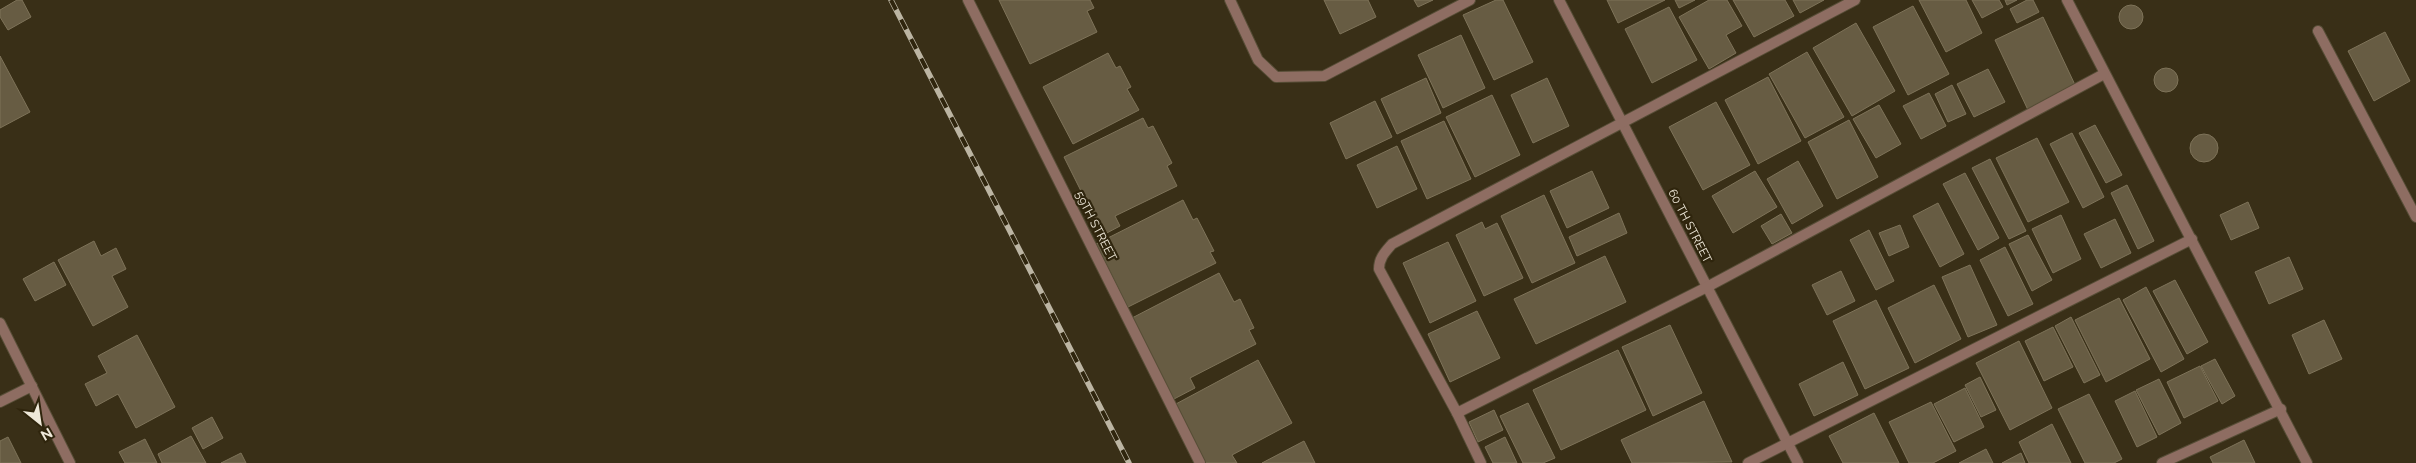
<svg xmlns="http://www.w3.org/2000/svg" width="2416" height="463" font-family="Raleway,sans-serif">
<rect width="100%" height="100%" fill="#392f17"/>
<g fill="#675c43" stroke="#7e7359">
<polygon points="17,0 22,0 31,17 8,30 0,17 0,10"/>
<polygon points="999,0 1090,0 1094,8 1087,11 1097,32 1030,64"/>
<polygon points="1324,0 1368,0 1376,17 1340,34"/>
<polygon points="1414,0 1433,0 1418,7"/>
<polygon points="1496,0 1503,0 1533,62 1494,80 1463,15"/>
<polygon points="1607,0 1665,0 1618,23"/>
<polygon points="1675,0 1695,0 1679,8"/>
<polygon points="1709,0 1727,0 1742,26 1726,35 1736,53 1709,69 1679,17"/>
<polygon points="1733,0 1785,0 1794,16 1754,37"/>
<polygon points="1793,0 1824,0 1800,13"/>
<polygon points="1919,0 1966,0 1982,33 1946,52"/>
<polygon points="1972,0 1999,0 2003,7 1982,18"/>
<polygon points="2005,0 2017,0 2007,5"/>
<polygon points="2027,0 2033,0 2039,12 2017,23 2010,9"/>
<circle cx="2131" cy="17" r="12"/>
<polygon points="1913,6 1949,74 1908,95 1873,27"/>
<polygon points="1669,7 1697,60 1652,83 1625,29"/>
<polygon points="2043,17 2076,87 2028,110 1995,40"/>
<polygon points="1856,23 1895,91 1852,116 1813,48"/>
<polygon points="2385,32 2410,81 2374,101 2348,51"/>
<polygon points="1461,35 1485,88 1443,108 1418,55"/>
<polygon points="1807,52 1844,117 1805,138 1769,74"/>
<polygon points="1108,53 1116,68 1120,66 1131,87 1127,89 1139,110 1073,144 1043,87"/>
<polygon points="0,56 30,112 0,128"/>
<circle cx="2166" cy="80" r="12"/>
<polygon points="1988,69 2005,102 1974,117 1957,84"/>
<polygon points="1768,77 1801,141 1758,164 1725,100"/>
<polygon points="1426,78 1441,113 1397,134 1381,99"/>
<polygon points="1547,78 1569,126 1533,143 1511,95"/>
<polygon points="1952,85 1966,114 1948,122 1935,94"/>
<polygon points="1929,93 1946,126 1921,139 1903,106"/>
<polygon points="1492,95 1520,155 1475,177 1446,117"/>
<polygon points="1375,101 1392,137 1346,159 1330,123"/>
<polygon points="1716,102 1750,165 1703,190 1669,127"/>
<polygon points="1879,105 1901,144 1876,158 1853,119"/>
<polygon points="1143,118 1148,128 1153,126 1172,163 1167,166 1177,186 1115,216 1120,226 1103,235 1064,157"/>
<polygon points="1849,120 1878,177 1837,199 1808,142"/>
<polygon points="1444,121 1471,179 1427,199 1401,141"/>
<polygon points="2095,125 2122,175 2106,183 2079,133"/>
<polygon points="2072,133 2104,197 2083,208 2050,144"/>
<circle cx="2204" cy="148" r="14"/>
<polygon points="2037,138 2069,202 2028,222 1996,158"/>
<polygon points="1397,146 1417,189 1377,208 1357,165"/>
<polygon points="1990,159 2026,231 2009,239 1972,168"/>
<polygon points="1798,161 1823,206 1792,224 1767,179"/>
<polygon points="1592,171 1609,208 1567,228 1550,191"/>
<polygon points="1755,171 1777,207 1733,233 1712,196"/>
<polygon points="1965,173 1999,238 1978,250 1943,184"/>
<polygon points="2127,185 2154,241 2138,249 2111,193"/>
<polygon points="1544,195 1575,263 1532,283 1501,216"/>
<polygon points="1183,200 1193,220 1197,218 1214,251 1210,252 1216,263 1128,307 1096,244"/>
<polygon points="2248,202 2259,228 2231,240 2220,215"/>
<polygon points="1938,203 1964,254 1940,267 1913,216"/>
<polygon points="1619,213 1627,233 1577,256 1569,237"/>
<polygon points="1781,214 1792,233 1772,244 1761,226"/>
<polygon points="2061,215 2081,259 2053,273 2032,229"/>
<polygon points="2115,219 2131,253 2101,268 2084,234"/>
<polygon points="1482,222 1485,229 1497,223 1523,278 1484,296 1456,235"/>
<polygon points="1900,225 1909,247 1889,256 1879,233"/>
<polygon points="1869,230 1894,281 1876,290 1850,240"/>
<polygon points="2028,235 2052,280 2032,291 2009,244"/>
<polygon points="94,241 101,256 116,248 126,269 112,276 128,307 93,326 58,260"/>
<polygon points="1448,242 1476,301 1430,323 1403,263"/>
<polygon points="2005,247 2033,304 2008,316 1980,260"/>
<polygon points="1605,256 1626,302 1536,344 1514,299"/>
<polygon points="2289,257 2303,289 2269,304 2255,272"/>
<polygon points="54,262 66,285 35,301 23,279"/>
<polygon points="1970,265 1997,325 1968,337 1942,277"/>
<polygon points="1841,271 1855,301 1827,315 1812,285"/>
<polygon points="1219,273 1234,302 1240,299 1254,328 1249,330 1256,344 1190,378 1195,388 1174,399 1132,318"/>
<polygon points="2175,280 2208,342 2187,354 2153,291"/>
<polygon points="1934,285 1961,339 1915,363 1888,308"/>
<polygon points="2146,287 2184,359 2161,372 2123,300"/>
<polygon points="2119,298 2150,359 2106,382 2075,320"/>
<polygon points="1876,300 1909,368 1865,389 1833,321"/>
<polygon points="1477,311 1500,358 1450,382 1428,334"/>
<polygon points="2071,317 2100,375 2084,383 2055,326"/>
<polygon points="2324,320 2342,359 2309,374 2292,335"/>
<polygon points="1670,325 1702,393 1653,416 1622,347"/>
<polygon points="2053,327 2073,367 2044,381 2025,341"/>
<polygon points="137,335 175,407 136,428 118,394 96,406 85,384 107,373 98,356"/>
<polygon points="2019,341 2052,408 2010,430 1976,363"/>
<polygon points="1618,350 1646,410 1561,450 1533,390"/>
<polygon points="2215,359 2235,396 2222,404 2201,366"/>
<polygon points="1258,360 1292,423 1232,455 1237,463 1205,463 1174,405"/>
<polygon points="1843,362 1858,395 1814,416 1799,384"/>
<polygon points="2200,366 2218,401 2184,418 2167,382"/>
<polygon points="1980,377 1996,410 1981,417 1965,385"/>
<polygon points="2159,379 2181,423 2159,435 2136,390"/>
<polygon points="1965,388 1984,427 1954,442 1934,404"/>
<polygon points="2135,391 2157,437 2137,447 2115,401"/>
<polygon points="2089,394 2122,459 2114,463 2085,463 2058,409"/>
<polygon points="1704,401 1732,462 1632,463 1621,440"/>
<polygon points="1931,402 1956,451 1933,463 1909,463 1889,422"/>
<polygon points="1528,403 1555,458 1543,463 1523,463 1500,416"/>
<polygon points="1494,410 1503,430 1478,442 1469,422"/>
<polygon points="1874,413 1899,463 1843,463 1829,436"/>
<polygon points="212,417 223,438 203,449 192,428"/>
<polygon points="2052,424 2071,463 2029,463 2019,442"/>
<polygon points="191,436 206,463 162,463 158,454"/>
<polygon points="8,437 21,463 0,463 0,441"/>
<polygon points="1505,437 1517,463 1493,463 1485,447"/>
<polygon points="145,439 157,463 125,463 119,452"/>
<polygon points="2244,440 2255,463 2213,463 2210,457"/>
<polygon points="1304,441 1315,463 1262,463"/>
<polygon points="1986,449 1993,463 1959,463"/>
<polygon points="241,453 246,463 221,463"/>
<polygon points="2021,453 2025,463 2002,463"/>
</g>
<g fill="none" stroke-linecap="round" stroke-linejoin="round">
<g stroke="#564d36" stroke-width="12">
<polyline id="lane" points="2318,31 2416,217"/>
</g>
<g stroke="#564d36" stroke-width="12">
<g id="street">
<polyline points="968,0 1200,463"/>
<polyline points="1230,0 1258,60 1276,77 1324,76 1470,0"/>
<polyline points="1559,0 1798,463"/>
<polyline points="2067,0 2307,463"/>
<polyline points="0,323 70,463"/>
<polyline points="0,402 32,386"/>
<polyline points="1457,413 1707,287 2104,74"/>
<path d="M 1481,463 L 1457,413 L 1379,269 C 1379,258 1385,252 1392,244 L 1855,0"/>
<polyline points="1748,463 2192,239"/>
<polyline points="2162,463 2281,409"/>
</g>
</g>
<use href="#lane" stroke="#8e6d62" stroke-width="10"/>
<use href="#street" stroke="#8e6d62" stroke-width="10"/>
<g stroke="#bcb5a3" stroke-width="5.5">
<polyline id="rail" points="891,0 1129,463"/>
</g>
<use href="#rail" stroke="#2f250d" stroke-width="4" stroke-dasharray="11" stroke-linecap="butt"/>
</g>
<g text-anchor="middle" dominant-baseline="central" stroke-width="4.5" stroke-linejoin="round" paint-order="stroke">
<g font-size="12" fill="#eee8d9" stroke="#2f250d">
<text transform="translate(1096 226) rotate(63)">59TH STREET</text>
<text transform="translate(1690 226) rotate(63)">60 TH STREET</text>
</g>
</g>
<g transform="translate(40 423) rotate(150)" stroke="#2f250d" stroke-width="4" paint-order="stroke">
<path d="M0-4L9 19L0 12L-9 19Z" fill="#eee8d9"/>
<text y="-8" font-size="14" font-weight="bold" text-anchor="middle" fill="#eee8d9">N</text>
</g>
</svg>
